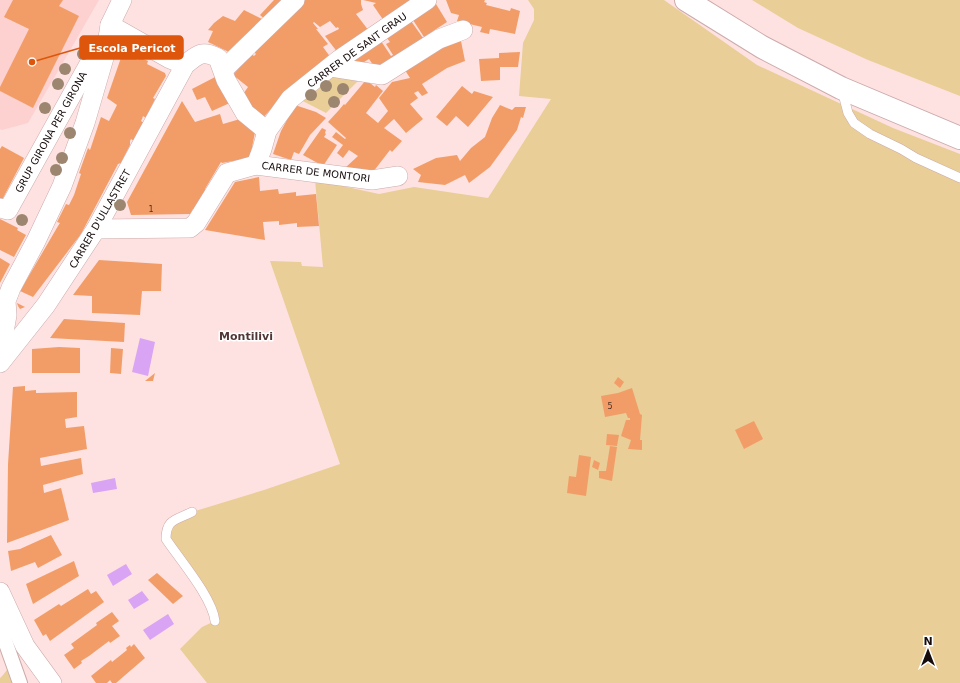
<svg xmlns="http://www.w3.org/2000/svg" width="960" height="683" font-family="'DejaVu Sans',sans-serif">
<rect width="100%" height="100%" fill="#fee2e1"/>
<polygon fill="#fcd1d0" points="0,0 99,0 28,123 2,130 0,129"/>
<g fill="#e9ce97">
<polygon points="528,0 664,0 757,65 893,128 960,154 960,683 207,683 180,649 202,627 215,621 166,539 171,522 192,512 264,490 340,464 270,261 301,262 302,266 323,267 315,180 379,194 414,187 488,198 551,99 519,96 523,43 534,20 534,9"/>
<polygon points="752,0 960,0 960,96 868,60 798,28"/>
<polygon points="331,68 363,76 326,113 295,97"/>
<polygon points="10,666 28,683 0,683 0,678 3,675"/>
</g>
<g fill="#d9a4f3">
<polygon points="140,338 155,342 148,376 132,372"/>
<polygon points="115,478 117,489 93,493 91,483"/>
<polygon points="126,564 132,574 113,586 107,575"/>
<polygon points="142,591 149,600 134,609 128,600"/>
<polygon points="168,614 174,624 150,640 143,630"/>
</g>
<g fill="#f29d68">
<polygon points="13,0 63,0 59,6 79,16 33,108 0,91 0,87 29,29 4,17"/>
<polygon points="274,0 289,0 268,22 260,15"/>
<polygon points="301,0 361,0 361,4 363,10 356,14 369,31 338,53 325,36 339,29 338,27 336,28 330,21 320,27 314,22 313,23 318,29 316,29 328,44 323,47 331,58 278,101 262,119 241,97 248,87 233,75 251,54 254,56 256,54 253,51"/>
<polygon points="363,0 414,0 384,21 373,5 376,3"/>
<polygon points="446,0 485,0 484,2 487,3 486,5 510,11 511,8 520,11 515,34 490,29 489,34 480,32 482,27 457,21 459,15 451,13"/>
<polygon points="436,4 447,22 424,37 413,20"/>
<polygon points="244,10 262,19 233,54 208,42 213,31 208,30 214,23 223,16 235,21"/>
<polygon points="411,21 423,38 378,72 369,59 356,67 352,60 381,41 391,56 393,55 386,44 390,42 386,37"/>
<polygon points="460,36 465,61 447,68 422,84 428,93 422,96 418,91 414,93 418,98 410,104 423,119 406,133 394,119 384,128 402,141 392,152 390,150 373,172 345,168 358,156 349,150 343,158 337,153 343,145 332,137 336,132 345,139 346,138 328,122 339,110 344,104 345,105 366,80 375,87 376,85 383,91 366,113 378,123 388,111 379,98 392,82 410,78 403,67"/>
<polygon points="123,52 138,60 139,57 148,61 147,64 165,73 166,76 153,98 155,99 146,118 143,116 142,119 141,121 144,123 134,141 131,139 130,141 130,145 121,163 118,164 81,234 33,297 20,291 58,226 60,223 57,222 66,204 69,205 74,195 81,174 79,173 88,148 90,150 101,117 109,121 117,105 107,98"/>
<polygon points="520,52 518,67 500,67 500,80 481,81 479,59 499,58 499,53"/>
<polygon points="219,75 232,102 212,111 205,97 197,100 192,89"/>
<polygon points="462,86 472,94 474,91 493,97 468,127 456,116 447,126 436,117"/>
<polygon points="182,101 195,122 220,114 223,124 240,119 255,132 250,158 222,163 221,162 205,189 205,191 207,192 196,210 193,209 190,214 131,215 127,202"/>
<polygon points="295,105 316,112 326,118 310,135 299,154 294,152 291,160 273,154 281,131"/>
<polygon points="500,105 512,110 515,107 526,107 523,118 521,117 517,130 490,167 469,183 465,175 445,185 418,182 421,175 413,169 436,158 457,155 460,161 471,148 485,137 492,118"/>
<polygon points="322,128 326,130 325,133 326,134 324,137 337,145 323,166 303,155"/>
<polygon points="2,146 24,158 2,200 0,199 0,149"/>
<polygon points="259,177 260,191 278,189 279,194 296,192 296,196 316,194 319,226 297,227 297,223 279,225 279,221 263,222 265,240 205,230 235,182"/>
<polygon points="0,219 18,228 17,230 26,235 14,257 0,250"/>
<polygon points="0,258 10,264 0,283"/>
<polygon points="99,260 162,264 161,291 142,291 140,315 92,313 92,296 73,295"/>
<polygon points="17,303 25,307 20,309 18,306"/>
<polygon points="64,319 125,323 124,342 50,338"/>
<polygon points="59,347 80,348 80,373 32,373 32,349"/>
<polygon points="111,348 123,349 121,374 110,373"/>
<polygon points="155,373 153,381 145,381"/>
<polygon points="618,377 624,382 620,388 614,383"/>
<polygon points="25,386 25,391 36,390 36,393 77,392 77,417 65,419 66,428 84,426 87,449 40,458 41,466 81,458 83,474 43,485 44,493 61,488 69,520 7,543 8,464 13,387"/>
<polygon points="632,388 640,414 642,415 640,440 642,440 642,450 628,449 631,440 621,436 626,420 630,420 630,418 628,418 626,413 605,417 601,396 618,393"/>
<polygon points="754,421 763,439 744,449 735,430"/>
<polygon points="607,434 619,435 617,446 606,445"/>
<polygon points="610,446 617,447 612,481 599,478 599,471 606,471"/>
<polygon points="579,455 591,457 586,496 567,493 569,476 576,477"/>
<polygon points="594,460 600,463 598,470 592,467"/>
<polygon points="51,535 62,555 38,568 35,562 11,571 8,551 20,549"/>
<polygon points="74,561 79,576 33,604 26,584"/>
<polygon points="157,573 183,596 173,604 148,580"/>
<polygon points="88,589 91,594 96,591 104,602 50,641 46,634 43,636 34,620 59,604 61,606"/>
<polygon points="112,612 119,621 112,626 120,636 110,643 109,641 89,656 81,661 82,663 74,669 64,655 74,648 71,644 97,625 96,623"/>
<polygon points="134,644 145,658 116,683 112,683 110,680 107,683 96,683 91,676 111,660 112,662 127,650 126,648 130,645 131,647"/>
</g>
<g fill="none" stroke-linecap="round" stroke-linejoin="round">
<g stroke="#ccabab" stroke-width="10">
<g id="service">
<polyline points="842,90 848,113 854,123 870,134 901,149 916,158 960,178"/>
<path d="M 192,512 C 176,520 166,519 166,539 C 180,560 212,597 215,621"/>
</g>
</g>
<g stroke="#ccabab" stroke-width="16">
<polyline id="pedestrian" points="0,600 4,638 20,683"/>
</g>
<g stroke="#ccabab" stroke-width="20">
<g id="minor">
<polyline points="110,25 170,59 185,65"/>
<polyline points="331,67 382,75 439,39 463,30"/>
<polyline points="223,70 295,0"/>
<polyline points="256,165 262,149 267,131 290,99 340,59 427,0"/>
<polyline points="0,208 8,210 99,46"/>
<polyline points="96,229 190,228 196,223 227,173 256,165 372,180 398,176"/>
<polyline points="0,355 7,315 6,301 11,288 36,241 62,186 85,123 106,51 110,25 122,0"/>
<path d="M 0,363 L 46,305 L 96,229 L 185,65 C 198,54 202,50 218,58 L 226,80 L 245,113 L 267,131"/>
<polyline points="0,592 25,646 52,683"/>
</g>
</g>
<g stroke="#ccabab" stroke-width="24">
<polyline id="secondary" points="686,0 762,47 841,88 960,138"/>
</g>
<use href="#service" stroke="#fff" stroke-width="9"/>
<use href="#pedestrian" stroke="#fff" stroke-width="14"/>
<use href="#minor" stroke="#fff" stroke-width="19"/>
<use href="#secondary" stroke="#fff" stroke-width="22"/>
</g>
<g fill="#9d8670">
<circle cx="83" cy="54" r="6"/>
<circle cx="65" cy="69" r="6"/>
<circle cx="58" cy="84" r="6"/>
<circle cx="326" cy="86" r="6"/>
<circle cx="343" cy="89" r="6"/>
<circle cx="311" cy="95" r="6"/>
<circle cx="334" cy="102" r="6"/>
<circle cx="45" cy="108" r="6"/>
<circle cx="70" cy="133" r="6"/>
<circle cx="62" cy="158" r="6"/>
<circle cx="56" cy="170" r="6"/>
<circle cx="120" cy="205" r="6"/>
<circle cx="22" cy="220" r="6"/>
</g>
<g text-anchor="middle" dominant-baseline="central" stroke-width="3" stroke-linejoin="round" paint-order="stroke">
<g font-size="8" fill="#4e3023">
<text x="151" y="209">1</text>
<text x="610" y="406">5</text>
</g>
<g font-size="10" fill="#170c0c" stroke="#fff">
<text transform="translate(357 50) rotate(-36)">CARRER DE SANT GRAU</text>
<text transform="translate(51 132) rotate(-61)">GRUP GIRONA PER GIRONA</text>
<text transform="translate(316 172) rotate(7)">CARRER DE MONTORI</text>
<text transform="translate(100 219) rotate(-60)">CARRER D'ULLASTRET</text>
</g>
<g font-size="11" font-weight="bold" fill="#513636" stroke="#fff">
<text x="246" y="336">Montilivi</text>
</g>
</g>
<path fill="none" stroke="#de550c" stroke-width="1.5" d="M32 62L80 48"/>
<circle fill="#de550c" stroke="#fff" stroke-width="1.5" cx="32" cy="62" r="4"/>
<rect fill="#de550c" stroke="#de550c" stroke-width="1.5" x="80" y="36" width="103" height="23" rx="4"/>
<g font-size="11" text-anchor="middle" font-weight="bold" fill="#fff">
<text x="132" y="52">Escola Pericot</text>
</g>
<g transform="translate(928 651)" stroke="#ffffff" stroke-width="3" paint-order="stroke">
<path d="M0-3L7 15L0 10L-7 15Z" fill="#170c0c"/>
<text y="-6" font-size="11" font-weight="bold" text-anchor="middle" fill="#170c0c">N</text>
</g>
</svg>
